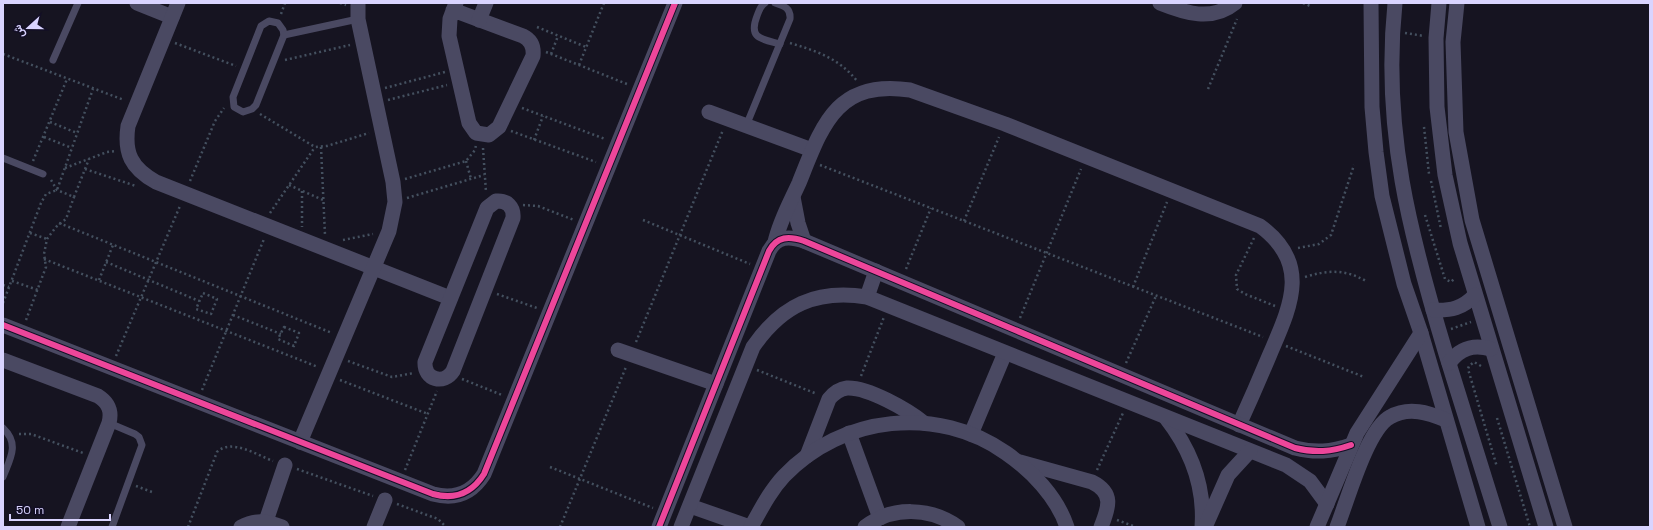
<svg xmlns="http://www.w3.org/2000/svg" width="1653" height="530" font-family="'Space Grotesk',Vazirmatn,sans-serif">
<rect width="100%" height="100%" fill="#161421"/>
<g fill="none" stroke-linecap="round" stroke-linejoin="round">
<g stroke="#44505f" stroke-width="2.5" stroke-dasharray="2 3" stroke-linecap="butt">
<polyline points="340,3 346,5"/>
<polyline points="1303,3 1310,6"/>
<polyline points="281,14 285,3"/>
<polyline points="537,27 586,47"/>
<polyline points="1405,33 1424,36"/>
<polyline points="175,43 236,66"/>
<path d="M 790,43 C 816,51 839,58 857,81"/>
<polyline points="546,52 627,84"/>
<polyline points="3,54 124,100"/>
<polyline points="551,54 558,36"/>
<polyline points="285,60 350,45"/>
<polyline points="579,65 604,3"/>
<polyline points="385,88 445,72"/>
<polyline points="1208,89 1237,19"/>
<polyline points="388,100 447,85"/>
<polyline points="522,108 605,139"/>
<polyline points="260,114 315,147 327,146 369,133"/>
<polyline points="50,122 77,133"/>
<polyline points="1424,127 1429,174"/>
<polyline points="511,131 596,162"/>
<polyline points="44,137 72,148"/>
<polyline points="534,140 543,116"/>
<polyline points="321,147 325,235"/>
<polyline points="483,148 486,192"/>
<polyline points="33,161 67,79"/>
<polyline points="466,161 471,179"/>
<polyline points="820,165 1263,337"/>
<polyline points="65,168 107,152 116,151"/>
<polyline points="85,169 136,186"/>
<polyline points="405,179 466,161 475,150 476,145"/>
<polyline points="51,180 57,190 74,197 89,159"/>
<polyline points="190,181 215,121 224,108"/>
<polyline points="1431,181 1441,229"/>
<polyline points="289,185 323,200"/>
<polyline points="302,191 302,227"/>
<polyline points="407,198 484,175"/>
<polyline points="523,205 538,206 574,220"/>
<polyline points="270,213 315,147"/>
<polyline points="1425,215 1445,279 1451,282 1455,278"/>
<polyline points="643,220 750,264"/>
<polyline points="964,221 999,137"/>
<polyline points="59,223 332,333"/>
<polyline points="30,233 47,239"/>
<polyline points="1254,238 1236,275 1237,289 1245,294 1275,306"/>
<polyline points="343,240 373,234"/>
<polyline points="1298,248 1319,244 1331,235 1354,165"/>
<polyline points="44,259 318,367"/>
<polyline points="106,262 199,301"/>
<polyline points="906,269 931,208"/>
<path d="M 1305,277 C 1327,270 1345,269 1366,281"/>
<polyline points="99,280 113,245"/>
<polyline points="12,281 38,290"/>
<polyline points="3,285 9,287"/>
<polyline points="1133,287 1167,202"/>
<polygon points="203,293 217,299 211,314 196,309"/>
<polyline points="497,294 537,308"/>
<polyline points="3,303 41,203 46,194 57,190 93,89"/>
<polyline points="233,315 281,334"/>
<polyline points="1020,318 1081,169"/>
<polyline points="26,320 46,267 44,254 47,239 56,227 66,219 74,197"/>
<polygon points="284,327 299,333 294,346 278,339"/>
<polyline points="1451,329 1471,322"/>
<polyline points="636,342 723,130"/>
<polyline points="1286,346 1364,377"/>
<polyline points="116,356 180,206"/>
<polyline points="348,361 392,377 414,373"/>
<polyline points="1126,363 1156,296"/>
<polyline points="1481,366 1474,362 1469,366 1468,369 1497,467"/>
<polyline points="757,370 817,394"/>
<polyline points="861,376 884,317"/>
<polyline points="462,379 502,395"/>
<polyline points="340,380 428,414"/>
<polyline points="202,390 264,239"/>
<polyline points="1497,418 1530,527"/>
<polyline points="19,434 31,434 83,453"/>
<polyline points="550,467 653,508"/>
<polyline points="297,469 373,496"/>
<polyline points="405,470 437,391"/>
<polyline points="1097,470 1123,413"/>
<polyline points="136,486 152,492"/>
<polyline points="397,504 438,519 446,527"/>
<polyline points="1117,520 1136,527"/>
<path d="M 188,527 L 217,452 C 231,438 257,455 273,461"/>
<polyline points="560,527 626,367"/>
</g>
<g stroke="#4a4962" stroke-width="7">
<path d="M 765,3 C 760,6 759,11 757,16 C 748,39 762,39 780,44"/>
<polygon points="269,21 278,23 283,30 284,35 256,105 252,109 243,112 234,107 233,97 261,26"/>
<polyline points="284,35 358,19"/>
<polyline points="53,60 78,3"/>
<path d="M 746,126 L 790,19 C 791,8 784,6 775,3"/>
<polyline points="3,158 43,174"/>
<polyline points="109,423 135,434 139,437 142,445 112,527"/>
<path d="M 3,428 C 20,444 10,459 3,477"/>
</g>
<g stroke="#4a4962" stroke-width="15">
<polyline points="137,3 172,17"/>
<path d="M 178,3 L 128,126 C 124,153 131,168 156,182 L 450,298"/>
<path d="M 1160,3 C 1185,13 1212,22 1235,3"/>
<polyline points="1371,3 1372,107 1376,152 1382,196 1404,284 1421,333 1478,527"/>
<path d="M 1395,3 C 1382,129 1410,235 1446,354 C 1464,412 1482,469 1500,527"/>
<polyline points="1439,3 1436,38 1437,107 1445,175 1460,243 1546,527"/>
<polyline points="1457,3 1453,42 1456,132 1472,220 1565,527"/>
<path d="M 453,10 L 523,36 C 531,40 534,47 533,56 L 499,127 L 489,135 L 476,133 L 469,123 L 449,36 L 450,19 L 456,3"/>
<polyline points="479,20 486,3"/>
<polyline points="709,112 812,150"/>
<polyline points="793,197 798,223 804,241"/>
<path d="M 496,201 C 507,200 514,207 513,218 L 453,371 C 444,385 424,380 425,362 L 487,208 Z"/>
<path d="M 775,242 C 780,220 790,203 799,183 C 822,126 836,79 910,90 L 1005,124 L 1260,226 C 1312,264 1290,307 1270,354 C 1260,378 1250,401 1239,425"/>
<polyline points="867,297 876,271"/>
<path d="M 1433,310 C 1451,311 1463,308 1475,295"/>
<path d="M 3,325 L 433,494 C 455,500 472,493 484,474 L 675,3"/>
<polyline points="618,350 716,384"/>
<path d="M 3,360 L 98,396 C 109,403 112,411 109,423 L 68,527"/>
<path d="M 1449,363 C 1460,348 1473,344 1491,349"/>
<path d="M 1166,418 C 1191,450 1205,486 1202,527"/>
<polyline points="849,433 880,518"/>
<polyline points="971,434 1005,353"/>
<polyline points="300,442 389,231 395,202 393,182 358,19 358,3"/>
<path d="M 807,456 L 829,399 C 834,393 839,389 847,388 C 868,387 908,410 924,423"/>
<path d="M 1020,462 L 1092,482 C 1114,493 1109,507 1101,527"/>
<polyline points="690,506 750,527"/>
<polyline points="266,521 285,465"/>
<path d="M 241,527 C 256,519 267,521 282,527"/>
<polyline points="374,527 385,500"/>
<path d="M 659,527 L 769,251 C 777,236 789,236 804,241 L 1295,448 C 1315,453 1331,452 1351,445"/>
<path d="M 681,527 L 753,347 C 782,305 816,289 867,297 L 1286,465 L 1310,481 L 1327,504"/>
<path d="M 751,527 C 761,509 770,491 784,476 C 842,415 938,405 1006,453 C 1032,471 1057,497 1067,527"/>
<path d="M 865,527 C 892,506 930,507 958,527"/>
<polyline points="1205,527 1228,475 1250,451"/>
<polyline points="1317,527 1357,433 1421,333"/>
<path d="M 1337,527 C 1347,502 1367,429 1390,417 C 1409,406 1429,413 1446,420"/>
</g>
<g stroke="#130f26" stroke-width="8">
<g id="cycleway">
<path d="M 3,325 L 433,494 C 455,500 472,493 484,474 L 675,3"/>
<path d="M 659,527 L 769,251 C 777,236 789,236 804,241 L 1295,448 C 1315,453 1331,452 1351,445"/>
</g>
</g>
<use href="#cycleway" stroke="#ed469a" stroke-width="6"/>
</g>
<rect width="1653" height="530" fill="none" stroke="#d9d4ff" stroke-width="8"/>
<g transform="translate(28 28) rotate(249)" stroke="#130f26" stroke-width="3" paint-order="stroke">
<path d="M0-3L7 15L0 10L-7 15Z" fill="#d9d4ff"/>
<text y="-6" font-size="11" font-weight="bold" text-anchor="middle" fill="#d9d4ff">ش</text>
</g>
<path d="M10 514v6h100v-6" fill="none" stroke="#d9d4ff" stroke-width="2"/>
<text x="16" y="514" font-size="12" fill="#d9d4ff" stroke="#130f26" stroke-width="3" paint-order="stroke">50 m</text>
</svg>
